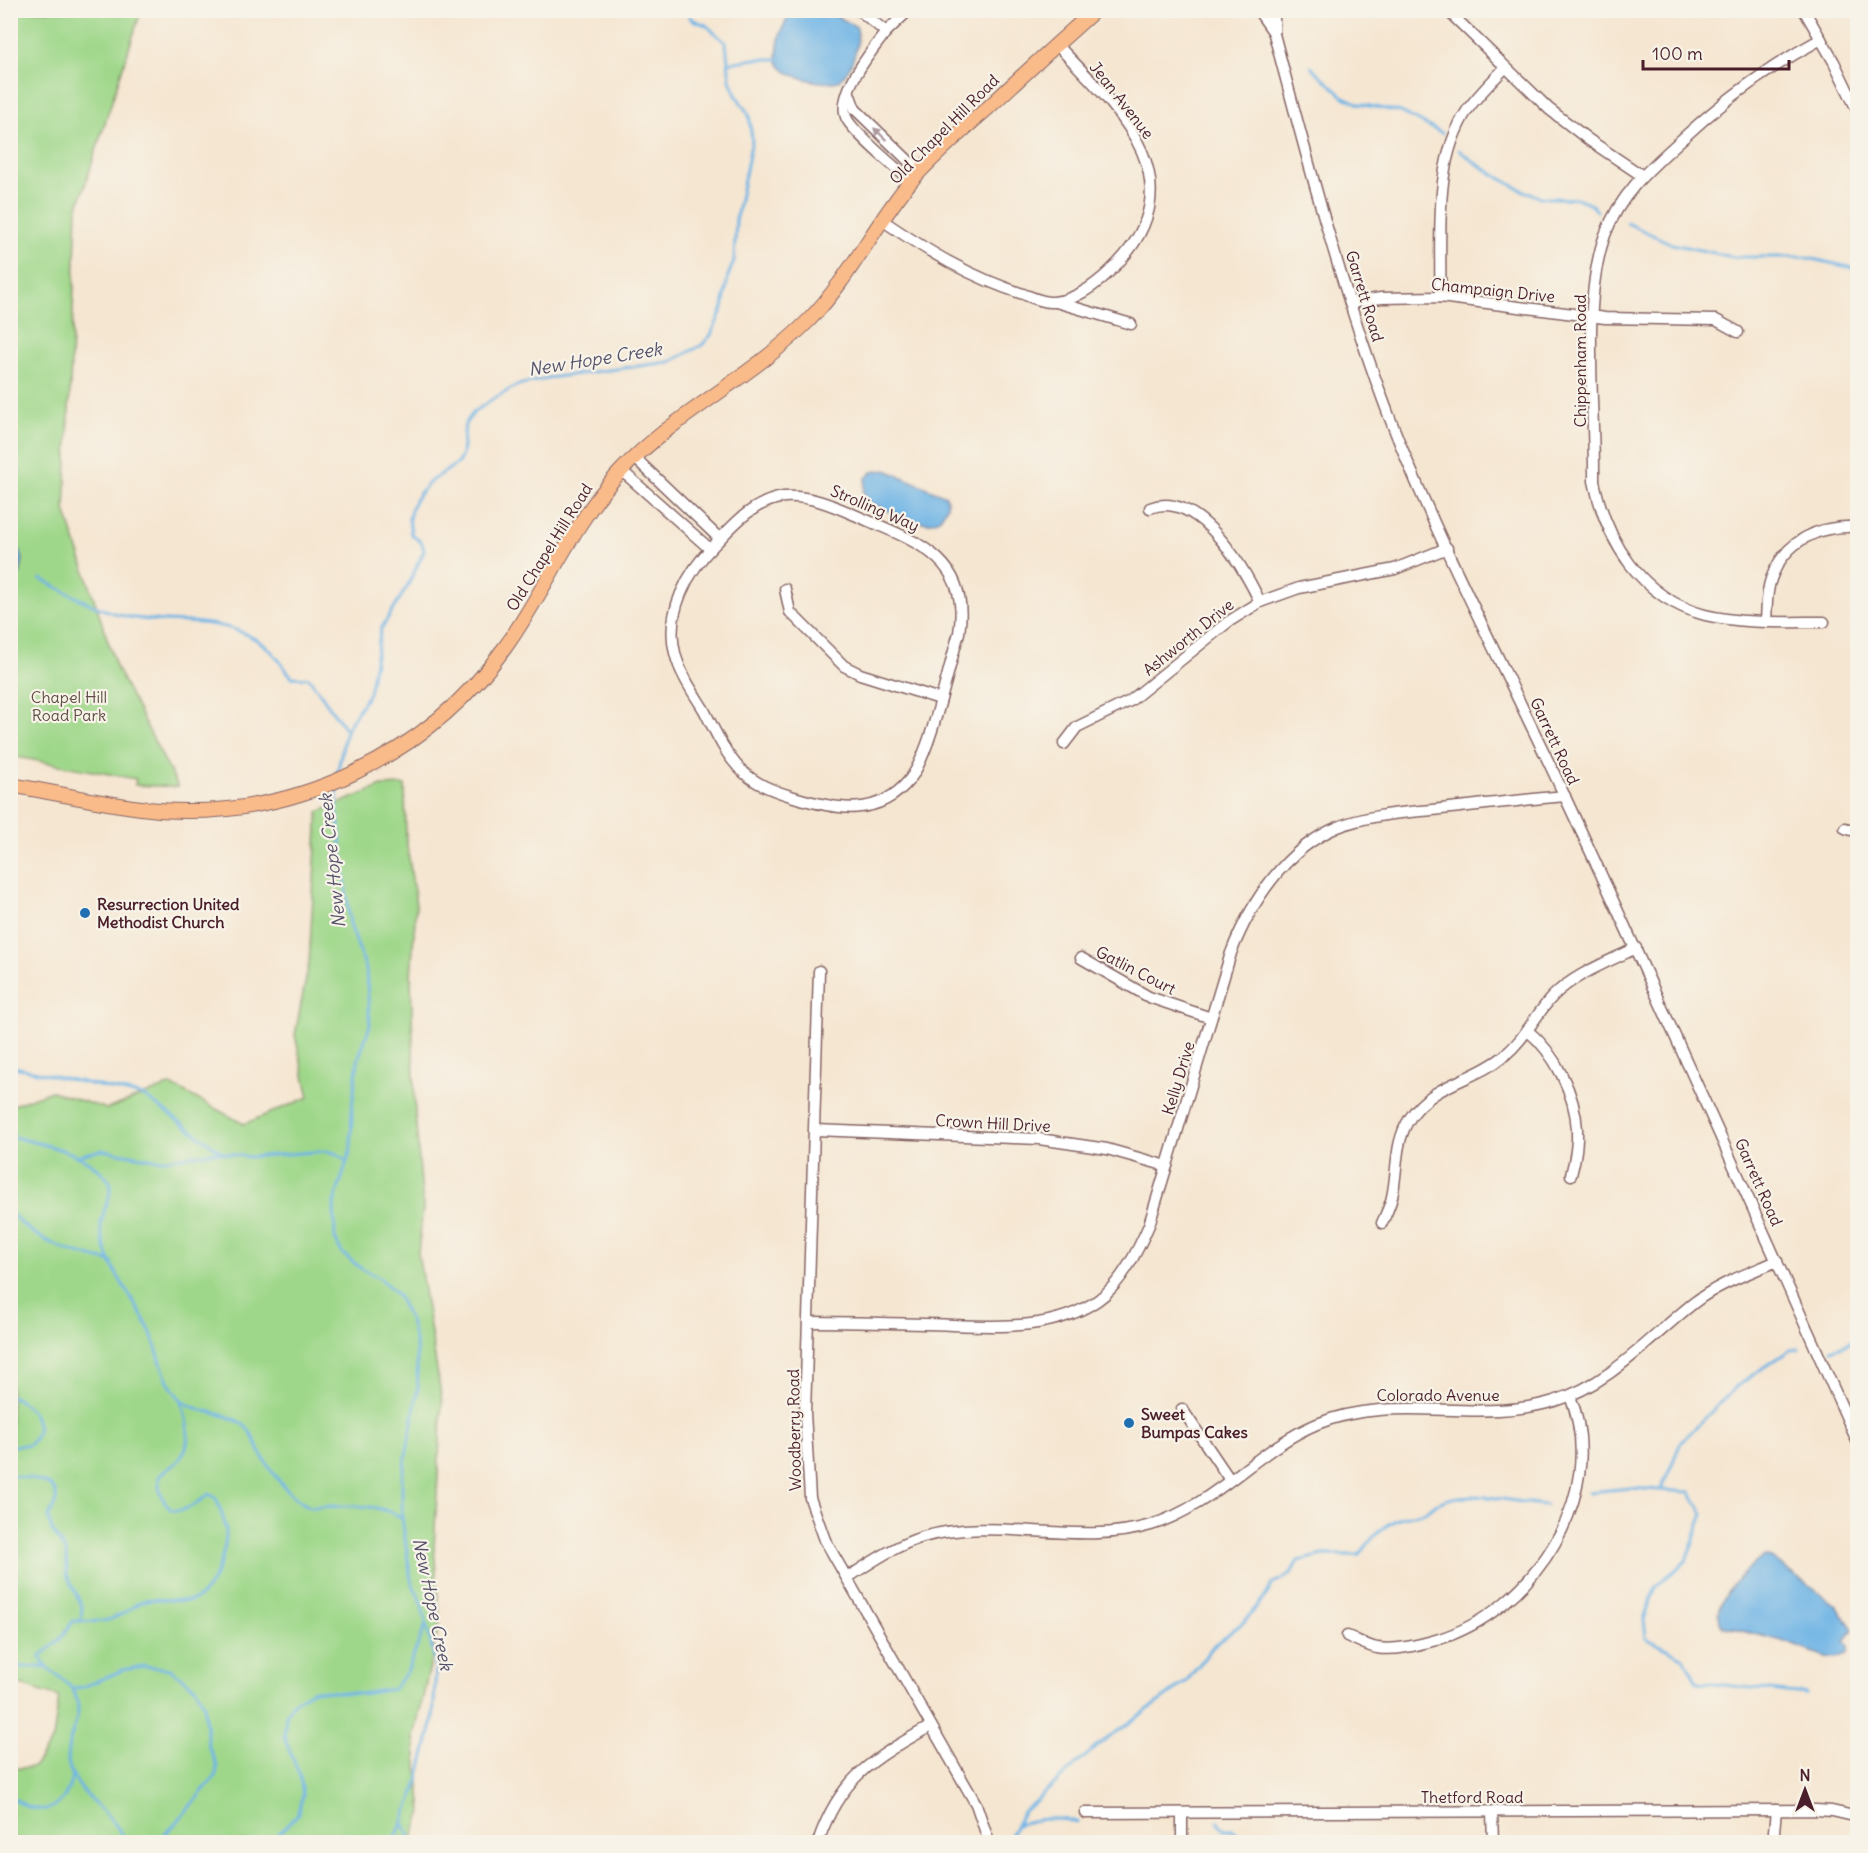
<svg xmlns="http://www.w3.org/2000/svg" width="1868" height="1853" font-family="Delius,sans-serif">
<rect width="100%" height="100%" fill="#f7f3e8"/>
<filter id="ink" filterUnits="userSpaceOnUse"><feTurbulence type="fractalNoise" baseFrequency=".0167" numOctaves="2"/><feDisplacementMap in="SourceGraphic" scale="12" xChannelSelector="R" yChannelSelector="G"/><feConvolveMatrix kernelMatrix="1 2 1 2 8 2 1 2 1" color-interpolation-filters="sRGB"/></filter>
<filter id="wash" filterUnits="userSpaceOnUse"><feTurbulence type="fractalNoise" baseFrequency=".008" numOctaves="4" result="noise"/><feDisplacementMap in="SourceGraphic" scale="24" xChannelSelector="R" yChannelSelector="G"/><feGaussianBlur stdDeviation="1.35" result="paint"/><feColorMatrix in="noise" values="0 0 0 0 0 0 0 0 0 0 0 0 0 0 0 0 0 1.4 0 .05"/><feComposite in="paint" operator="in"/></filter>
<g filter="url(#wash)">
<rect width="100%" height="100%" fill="#f5e6d1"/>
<g fill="#9fd78a" stroke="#747b5a" stroke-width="1.5">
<polygon points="11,11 141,11 77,210 65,510 117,669 178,787 135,785 136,779 11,756"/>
<polygon points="405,785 406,839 416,905 411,976 415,1113 423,1207 418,1253 442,1401 434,1548 440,1621 414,1737 422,1812 411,1842 11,1842 11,1769 34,1767 53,1739 59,1697 11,1682 11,1106 51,1091 107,1109 171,1085 244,1124 309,1097 295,1035 309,963 318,812 382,786"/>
</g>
<g fill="#6eb4e5" stroke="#5c6a88" stroke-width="1.5">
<path d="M 793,11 L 827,11 L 857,27 C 860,46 853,67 839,81 C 827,84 814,82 802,78 C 776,71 774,61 780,36 C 783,27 786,18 793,11 Z"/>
<path d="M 886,470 L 946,496 C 949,503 947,507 943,514 C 933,536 884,509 868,501 L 863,492 L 866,478 L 872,472 Z"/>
<polygon points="10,528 23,559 20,575 11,578"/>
<path d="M 1764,1556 L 1771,1558 L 1837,1606 L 1853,1629 L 1845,1642 L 1849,1647 L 1848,1654 L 1836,1658 L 1826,1657 L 1779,1640 L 1722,1626 C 1708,1602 1747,1569 1764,1556 Z"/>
</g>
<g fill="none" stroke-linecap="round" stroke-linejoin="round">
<g stroke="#6eb4e5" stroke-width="3">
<polyline points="728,63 755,59 779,59"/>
<polyline points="1311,67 1344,97 1359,104 1401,112 1442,133"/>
<path d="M 1459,150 C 1476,165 1520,192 1541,197 C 1562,201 1584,192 1597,211"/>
<polyline points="1627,223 1672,244 1733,257 1803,257 1858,269"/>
<path d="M 41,579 C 71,594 101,613 135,618 C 182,626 226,614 268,648 C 277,656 284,668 292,677 L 309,678 L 346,730"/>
<polyline points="337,775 346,730 369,693 381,629 407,587 424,551 422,543 411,534 409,519 412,506 419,494 431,481 458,463 462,455 465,424 474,412 493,399 518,385 548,378 670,362 702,345 711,335 723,308 728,276 734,261 736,219 752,140 749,115 736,95 730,80 726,43 706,25 691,19 687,10"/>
<polyline points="337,785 337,810 350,924 366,969 370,1025 358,1060 352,1107 351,1148 334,1203 335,1239 342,1253 362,1269 381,1279 398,1296 410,1321 416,1345 418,1388 402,1479 402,1518 411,1580 421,1602 436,1666 433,1720 415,1792 394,1842"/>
<polyline points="10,1066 144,1096 223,1153"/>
<path d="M 10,1136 C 44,1145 88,1151 110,1182 C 113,1199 99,1213 101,1231 C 106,1268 134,1297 149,1329 C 159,1350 163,1384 182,1400 C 199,1415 228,1411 245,1426 C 253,1433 256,1444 261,1454 C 272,1473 289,1497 310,1507 C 340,1507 376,1501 402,1518"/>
<polyline points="76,1156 102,1150 160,1160 216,1152 250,1157 326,1151 338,1154 347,1162"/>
<path d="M 10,1212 C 38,1244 73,1253 112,1262"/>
<polyline points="1831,1350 1858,1340"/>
<path d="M 10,1396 C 31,1403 48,1427 29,1445 L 10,1446"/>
<path d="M 10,1474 C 25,1481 59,1477 56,1500 C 55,1507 50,1512 48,1518 L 52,1530 L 66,1552 L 67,1575 L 82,1606 L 81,1620"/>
<polyline points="1662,1488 1681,1442 1737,1386 1790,1350 1799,1349"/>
<polyline points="1589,1492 1630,1488 1690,1492 1703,1514 1686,1561 1656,1586 1644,1620 1646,1638 1684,1658 1697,1682 1806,1694"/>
<polyline points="10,1667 46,1667"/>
<polyline points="74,1688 83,1687 123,1670 144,1666 170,1669 196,1688 204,1705 208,1745 217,1765 216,1775 178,1821 157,1842"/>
<path d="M 10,1796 C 39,1819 65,1812 72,1776"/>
<polyline points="1218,1822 1224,1830 1232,1830 1246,1842"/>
<polyline points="403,1823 412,1842"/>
<path d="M 1015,1825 C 1037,1819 1054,1816 1077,1822"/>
<path d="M 126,1842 C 113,1813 84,1800 72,1774 C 58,1743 83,1725 77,1701 C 72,1677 48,1676 40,1657 L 60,1639 L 73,1621 C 93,1620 100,1626 122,1614 C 130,1610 136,1603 146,1600 C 160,1597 176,1603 192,1600 C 213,1595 228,1548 226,1529 C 224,1518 219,1508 216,1498 L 209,1494 C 198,1503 187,1512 172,1510 C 163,1503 157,1489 159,1477 C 164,1470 174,1466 180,1459 C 194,1441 186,1418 181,1399"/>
<polyline points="271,1842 297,1815 303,1795 300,1776 284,1737 286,1715 294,1702 313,1690 361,1694 393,1689 407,1672 426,1624"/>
<path d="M 1007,1842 L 1023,1812 L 1096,1747 L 1186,1682 L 1214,1645 L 1245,1621 L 1267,1594 L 1273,1583 L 1290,1575 L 1298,1561 L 1324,1555 L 1360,1555 C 1371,1538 1382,1525 1401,1518 C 1409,1515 1417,1515 1424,1512 C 1430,1510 1434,1504 1440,1502 C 1474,1488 1512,1503 1546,1505"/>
</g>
</g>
</g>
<g filter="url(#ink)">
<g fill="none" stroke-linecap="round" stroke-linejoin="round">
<g stroke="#866565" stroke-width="13">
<g id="minor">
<polyline points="859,10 886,32 909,10"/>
<polyline points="1258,10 1274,33"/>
<path d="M 1274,10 L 1274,34 C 1308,162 1342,292 1389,416 C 1440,547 1507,672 1566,799 C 1666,1013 1762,1228 1858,1443"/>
<polyline points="1447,10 1549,109 1589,140 1641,175"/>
<polyline points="1804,10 1834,62 1858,112"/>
<path d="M 886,32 C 872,50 837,93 846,117 C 851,131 897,169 911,181"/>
<path d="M 1821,39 C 1769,67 1724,100 1681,140 C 1649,169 1620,194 1605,235 C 1581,302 1595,408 1594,481 C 1606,541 1641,598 1705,615 C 1742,624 1785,622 1824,622"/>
<polyline points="849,93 855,109 920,172"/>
<path d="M 882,220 C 929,252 968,276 1023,294 C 1031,297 1044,303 1053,302 C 1077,301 1102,280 1118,263 C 1197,179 1116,106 1056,44"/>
<path d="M 1440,297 C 1442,235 1432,163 1468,109 C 1479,94 1492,81 1505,68"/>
<polyline points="1056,302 1131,324"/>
<polyline points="1350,303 1381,298 1440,297 1605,318 1716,320 1738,332"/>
<polyline points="634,457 720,539"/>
<polyline points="621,470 710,549"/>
<path d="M 784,497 C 813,495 838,508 864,519 C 919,542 971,561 959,633 C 948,669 931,752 910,779 C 879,818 837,810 794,797 C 774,791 754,784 739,768 C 724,752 714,729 704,710 C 693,692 680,674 675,653 C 665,613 687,572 715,544 C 736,522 753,502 784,497 Z"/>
<path d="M 1150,508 C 1198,489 1244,568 1260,602"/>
<polyline points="785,589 790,612 844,666 860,674 940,699"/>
<path d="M 1766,621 C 1767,608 1766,592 1771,579 C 1785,540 1819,525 1858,527"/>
<polyline points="1064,744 1077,727 1130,701 1228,622 1260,602 1299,588 1395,569 1447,548"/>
<polyline points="1845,828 1858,832"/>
<polyline points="1081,958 1149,997 1211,1018"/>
<polyline points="819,971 805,1413 810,1498 825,1540 976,1804 989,1842"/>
<path d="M 1528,1031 C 1555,1053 1575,1094 1577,1129 C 1578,1145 1575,1160 1571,1175"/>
<polyline points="815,1130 1039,1139 1107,1149 1167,1166"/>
<path d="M 1382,1223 C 1386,1214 1390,1206 1392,1197 C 1398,1170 1394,1142 1410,1118 C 1433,1083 1474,1081 1504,1056 C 1525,1039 1535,1015 1553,996 C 1575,974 1608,962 1636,948"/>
<path d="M 809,1322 C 847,1322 886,1323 924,1324 C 982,1325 1048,1335 1098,1300 C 1122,1283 1138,1250 1149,1225 L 1231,953 C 1251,902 1285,849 1338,827 C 1367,815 1402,813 1432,810 C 1477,805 1521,800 1565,796"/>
<polyline points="1182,1409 1230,1480"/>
<path d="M 847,1578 C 870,1563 896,1545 923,1537 C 998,1516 1077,1547 1151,1525 C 1214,1506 1257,1449 1317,1424 C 1394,1392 1476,1425 1554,1401 C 1611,1384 1650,1337 1695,1302 C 1720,1283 1750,1273 1777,1261"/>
<path d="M 1347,1636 C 1357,1640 1367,1646 1377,1648 C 1395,1651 1418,1645 1436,1640 C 1532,1612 1610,1495 1570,1396"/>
<polyline points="1492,1812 1493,1842"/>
<polyline points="1085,1813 1816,1810 1832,1811 1858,1817"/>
<path d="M 818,1842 C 840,1777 873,1759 931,1726"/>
<polyline points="1182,1842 1182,1813"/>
<polyline points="1773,1842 1776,1810"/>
</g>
</g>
<g stroke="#866565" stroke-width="16">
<path id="major" d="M 10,785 C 60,793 109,806 159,810 C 294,820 428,756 506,646 C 546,590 572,523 620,472 C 675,413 752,378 809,320 C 850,278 874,225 911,181 C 935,154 962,131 989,107 C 1024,74 1059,42 1095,10"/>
</g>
<use href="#minor" stroke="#fff" stroke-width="10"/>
<use href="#major" stroke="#fabb8b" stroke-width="14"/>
</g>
<defs><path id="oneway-solid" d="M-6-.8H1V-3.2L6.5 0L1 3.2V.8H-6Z" transform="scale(1.5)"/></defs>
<use fill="#ae9aa0" href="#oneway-solid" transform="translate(880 134) rotate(-136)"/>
</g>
<g fill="#1f6fb2" stroke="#f7f3e8" stroke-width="2">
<circle cx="85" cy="913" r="6"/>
<circle cx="1129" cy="1423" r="6"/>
</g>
<g text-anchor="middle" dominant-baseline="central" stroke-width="4.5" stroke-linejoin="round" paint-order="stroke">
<g font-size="16" fill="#4a1f2b" stroke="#f7f3e8">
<text transform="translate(1122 100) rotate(52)">Jean Avenue</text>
<text transform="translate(944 129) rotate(-45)">Old Chapel Hill Road</text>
<text transform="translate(1493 290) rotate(6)">Champaign Drive</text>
<text transform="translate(1365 296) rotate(73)">Garrett Road</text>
<text transform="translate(1580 361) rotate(-90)">Chippenham Road</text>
<text transform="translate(875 508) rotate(23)">Strolling Way</text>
<text transform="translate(549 547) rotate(-58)">Old Chapel Hill Road</text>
<text transform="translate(1188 637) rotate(-39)">Ashworth Drive</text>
<text transform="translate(1555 741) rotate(65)">Garrett Road</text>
<text transform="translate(1136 970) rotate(27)">Gatlin Court</text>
<text transform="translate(1178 1078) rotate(-73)">Kelly Drive</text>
<text transform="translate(993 1123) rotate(3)">Crown Hill Drive</text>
<text transform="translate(1759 1182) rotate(66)">Garrett Road</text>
<text x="1438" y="1395">Colorado Avenue</text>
<text transform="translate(794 1430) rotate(-91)">Woodberry Road</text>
<text x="1472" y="1797">Thetford Road</text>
</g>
<g font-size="16" fill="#5f4d43" stroke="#f7f3e8">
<text x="69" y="697">Chapel Hill<tspan x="69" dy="18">Road Park</tspan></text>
</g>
<g font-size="16" font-weight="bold" fill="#4a1f2b" stroke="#f7f3e8" text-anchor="start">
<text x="97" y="904">Resurrection United<tspan x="97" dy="18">Methodist Church</tspan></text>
<text x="1141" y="1414">Sweet<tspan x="1141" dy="18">Bumpas Cakes</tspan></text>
</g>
<g font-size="18" font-style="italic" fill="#57536c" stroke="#f7f3e8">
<text transform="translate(595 359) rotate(-9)">New Hope Creek</text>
<text transform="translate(332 861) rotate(-96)">New Hope Creek</text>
<text transform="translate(433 1604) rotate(78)">New Hope Creek</text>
</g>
</g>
<rect width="1868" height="1853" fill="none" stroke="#f7f3e8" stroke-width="36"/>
<g transform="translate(1805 1790)" stroke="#f7f3e8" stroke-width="4.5" paint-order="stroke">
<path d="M0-4.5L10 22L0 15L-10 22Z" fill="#4a1f2b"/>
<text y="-9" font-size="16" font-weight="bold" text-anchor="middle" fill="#4a1f2b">N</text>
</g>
<path d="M1643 60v9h146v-9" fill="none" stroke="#4a1f2b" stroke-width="3"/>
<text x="1652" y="60" font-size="18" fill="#4a1f2b" stroke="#f7f3e8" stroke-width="4.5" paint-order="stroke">100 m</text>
</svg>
